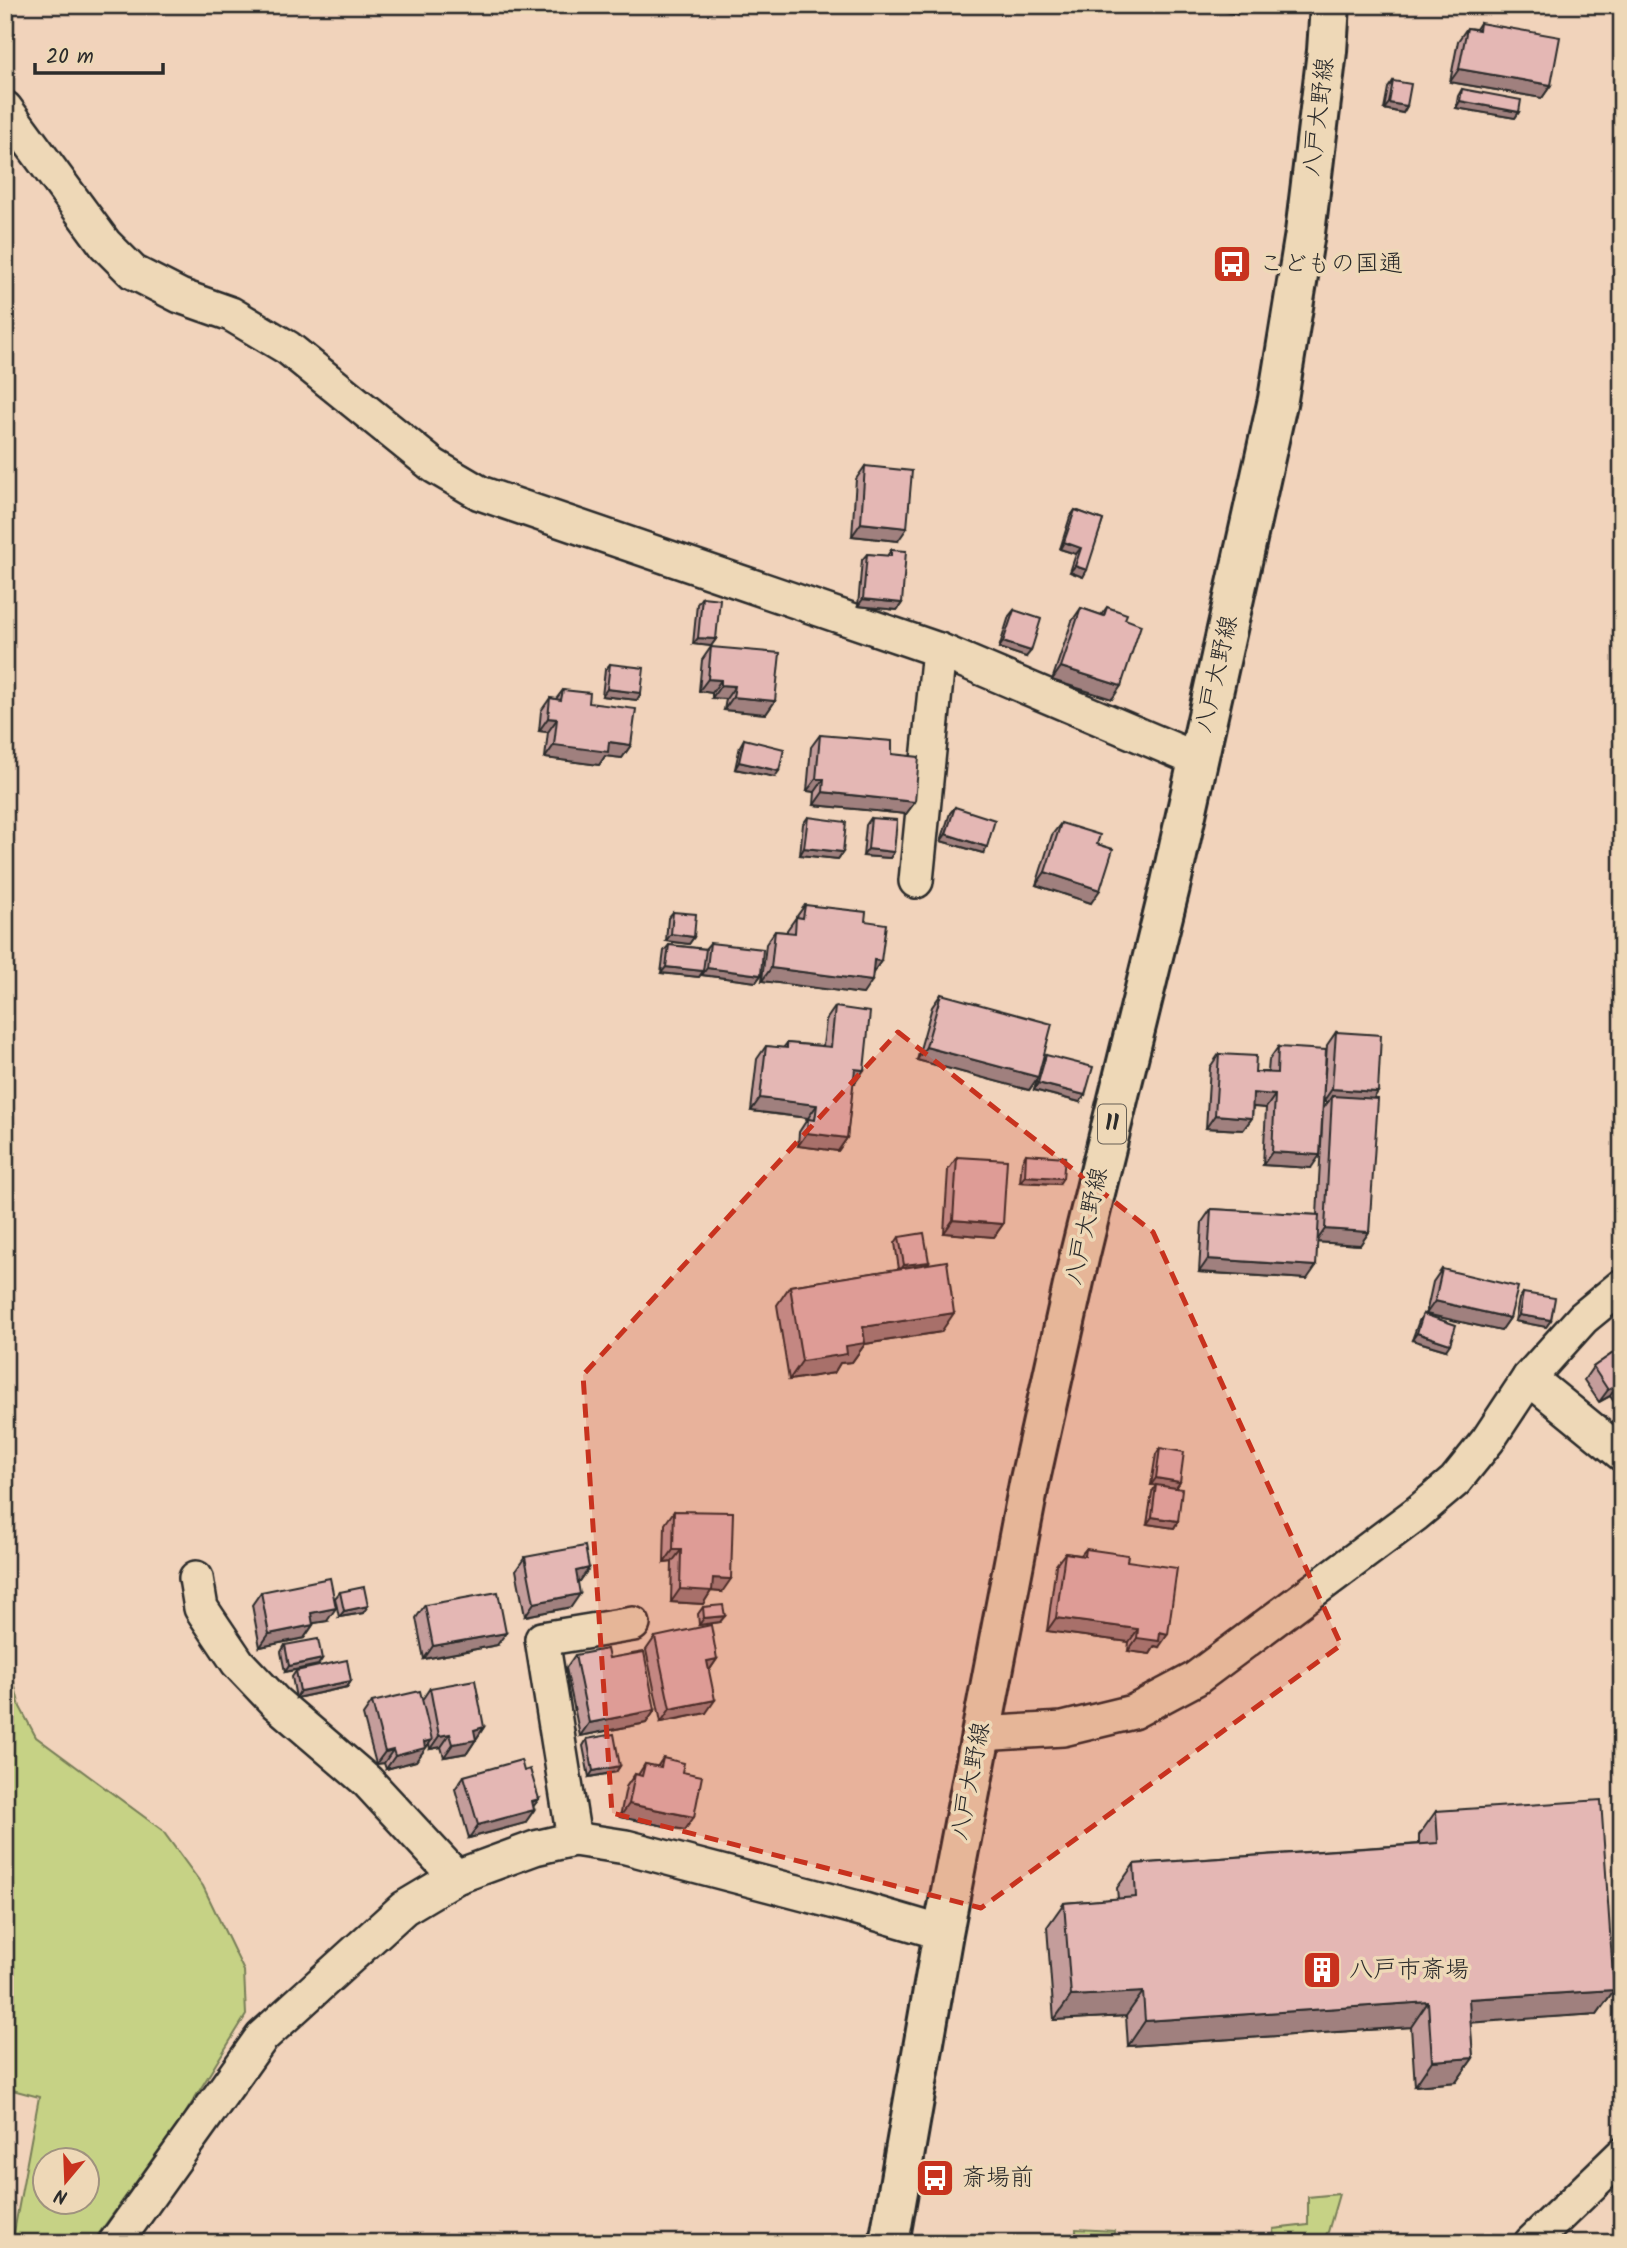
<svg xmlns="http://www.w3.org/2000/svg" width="1627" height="2248" font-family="Kalam,'Klee One',sans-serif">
<rect width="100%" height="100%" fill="#f1d3bb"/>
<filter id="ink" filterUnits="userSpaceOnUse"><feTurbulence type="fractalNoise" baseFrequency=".0143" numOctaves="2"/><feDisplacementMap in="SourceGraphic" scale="14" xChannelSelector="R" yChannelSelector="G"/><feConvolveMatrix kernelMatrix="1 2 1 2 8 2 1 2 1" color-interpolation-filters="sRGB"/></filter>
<g filter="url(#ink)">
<g fill="#c6d285" stroke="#787e58" stroke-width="2" fill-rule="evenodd">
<path d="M 5,1663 L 9,1663 L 20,1707 L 36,1737 L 162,1830 L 203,1886 L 244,1971 L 246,2015 L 185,2114 L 92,2243 L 12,2243 L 39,2097 L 5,2088 ZM 46,2160 L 88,2160 L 88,2202 L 46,2202 Z"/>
<polygon points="1339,2194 1328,2232 1319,2243 1274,2243 1273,2229 1308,2225 1308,2197"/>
<polygon points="1076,2229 1114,2231 1115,2243 1076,2243"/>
</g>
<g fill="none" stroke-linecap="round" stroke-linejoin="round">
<g stroke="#2b2b2b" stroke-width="38">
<g id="street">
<polyline points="5,108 105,244 133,272 180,296 231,314 288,348 434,466 480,493 939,650 1198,760"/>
<polyline points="916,881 939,650"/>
<polyline points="1529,1378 1622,1454"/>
<polyline points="196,1578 201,1608 238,1663 276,1703 367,1781 456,1877"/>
<polyline points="980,1734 1063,1729 1133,1712 1195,1679 1416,1514 1455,1481 1488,1440 1529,1378 1583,1318 1622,1286"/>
<polyline points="574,1839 542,1639 633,1624"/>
<polyline points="115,2243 262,2037 404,1908 456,1877 535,1848 574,1839 626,1847 854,1907 943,1933"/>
<polyline points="1531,2243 1622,2155"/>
</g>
</g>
<g stroke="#2b2b2b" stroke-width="44">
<polyline id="primary" points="889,2243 943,1933 1029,1484 1080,1254 1170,887 1278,399 1305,233 1327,51 1330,5"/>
</g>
<use href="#street" stroke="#eed8b7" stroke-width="33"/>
<use href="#primary" stroke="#eed8b7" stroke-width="38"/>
</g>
<g fill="#c49d9b" stroke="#2b2b2b" stroke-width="2">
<polygon points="1480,23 1551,85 1542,98 1450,82 1458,41 1467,28 1476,29"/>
<polygon points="1393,81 1407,106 1403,113 1384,109 1388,88"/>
<polygon points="1462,89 1519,112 1515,118 1456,108 1458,96"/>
<polygon points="865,466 898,541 852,536 856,479"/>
<polygon points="1075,510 1103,520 1083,577 1070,572 1076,554 1060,549 1070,517"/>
<polygon points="891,550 902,603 897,610 858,606 862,560 867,554 887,556"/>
<polygon points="702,597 716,639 711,646 693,644 697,604"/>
<polygon points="1107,607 1125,619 1112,699 1052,680 1072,621 1081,608 1101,615"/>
<polygon points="1014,610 1026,657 999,648 1009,616"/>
<polygon points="711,647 775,701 766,714 724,710 726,699 712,698 712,693 699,691 702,660"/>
<polygon points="610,664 641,693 637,700 602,696 605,670"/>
<polygon points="563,690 589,703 631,745 622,758 605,756 599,765 545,758 548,732 539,731 541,711 550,698 556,699"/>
<polygon points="820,735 892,754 915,802 906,814 814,805 815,792 807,791 811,747"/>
<polygon points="744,739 775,777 735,769 740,746"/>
<polygon points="955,807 983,853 941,841 950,813"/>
<polygon points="808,817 843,852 838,859 800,855 803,824"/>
<polygon points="871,818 894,852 890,858 863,856 866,825"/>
<polygon points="1061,823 1097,844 1091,903 1036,885 1052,835"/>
<polygon points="805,905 865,921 881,961 873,973 863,994 762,981 766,944 775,931 787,932 787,930"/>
<polygon points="673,912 694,937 689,944 666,941 668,918"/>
<polygon points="710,943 761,975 756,982 702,975 702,972 699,977 661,973 664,951 669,945 705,949"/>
<polygon points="941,994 1043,1060 1046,1055 1080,1102 1034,1090 1037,1079 1029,1090 917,1060 932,1007"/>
<polygon points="835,1007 855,1083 853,1083 847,1138 838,1151 798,1146 799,1132 808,1118 751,1111 757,1059 766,1046 783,1048 787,1043 823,1046 826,1020"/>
<polygon points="1336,1032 1374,1099 1369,1232 1360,1245 1317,1242 1307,1279 1199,1272 1202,1222 1211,1209 1317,1215 1323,1109 1328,1102 1323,1102 1327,1045"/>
<polygon points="1278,1047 1311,1168 1263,1165 1266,1108 1253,1107 1252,1118 1243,1130 1206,1128 1210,1067 1219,1054 1255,1072 1268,1072 1269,1060"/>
<polygon points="1026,1154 1059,1184 1020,1182 1022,1161"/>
<polygon points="957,1157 1003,1224 994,1237 944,1233 948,1170"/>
<polygon points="899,1237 928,1264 941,1332 865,1344 852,1362 840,1363 834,1373 789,1380 777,1305 790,1286 899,1269 895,1243"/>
<polygon points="1442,1269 1510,1318 1501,1331 1426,1314 1433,1282"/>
<polygon points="1523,1293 1551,1320 1546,1327 1515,1321 1519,1299"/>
<polygon points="1423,1314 1446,1350 1412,1340 1419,1321"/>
<polygon points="1622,1347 1622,1413 1610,1396 1599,1402 1584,1380 1593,1367"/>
<polygon points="1160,1448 1180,1482 1176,1488 1178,1521 1174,1528 1147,1524 1152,1492 1156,1485 1151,1485 1156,1454"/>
<polygon points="674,1511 722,1592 711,1591 703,1604 671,1602 672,1562 664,1563 665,1524"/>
<polygon points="1086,1549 1127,1561 1159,1647 1155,1646 1150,1654 1128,1651 1129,1642 1047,1631 1056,1565 1065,1553 1081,1555"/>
<polygon points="525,1557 589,1568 580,1581 577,1581 571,1607 525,1616 516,1570"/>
<polygon points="261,1592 327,1621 313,1623 313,1625 304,1638 260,1647 252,1605"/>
<polygon points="340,1592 363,1613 339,1617 335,1598"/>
<polygon points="425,1605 497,1645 424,1659 416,1618"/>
<polygon points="703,1607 720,1622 699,1625 698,1614"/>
<polygon points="655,1637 717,1659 709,1671 706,1713 661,1722 646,1650"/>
<polygon points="285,1645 322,1659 318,1665 285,1672 281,1652"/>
<polygon points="575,1655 609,1658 655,1710 646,1723 580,1736 566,1668"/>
<polygon points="296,1671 351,1681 347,1687 296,1698 292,1677"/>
<polygon points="430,1688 484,1727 467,1753 444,1757 441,1747 430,1749 429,1743 416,1761 386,1769 384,1763 376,1764 363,1715 372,1702 422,1700"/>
<polygon points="587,1739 620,1766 616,1772 589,1777 583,1746"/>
<polygon points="663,1758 682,1772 685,1830 620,1817 626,1787 635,1774 638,1775 645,1764 657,1767"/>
<polygon points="524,1771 539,1799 533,1806 534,1810 525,1823 469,1838 455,1789 464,1776"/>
<polygon points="1436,1811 1614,1990 1597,2014 1470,2022 1473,2058 1456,2082 1415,2086 1411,2027 1128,2046 1126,2016 1054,2020 1047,1927 1064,1903 1118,1899 1117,1888 1134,1864 1419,1844 1419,1835"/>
</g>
<g fill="#a0807e" stroke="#2b2b2b" stroke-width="2">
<polygon points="1204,5 1243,5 1237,15"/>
<polygon points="1459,69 1551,85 1542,98 1450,82"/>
<polygon points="1460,101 1519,112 1515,118 1456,108"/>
<polygon points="1389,103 1407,106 1403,113 1384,109"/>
<polygon points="861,523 907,528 898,541 852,536"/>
<polygon points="1064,542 1081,548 1076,554 1060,549"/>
<polygon points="1075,566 1087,570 1083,577 1070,572"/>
<polygon points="863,599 902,603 897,610 858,606"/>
<polygon points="698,638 716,639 711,646 693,644"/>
<polygon points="1003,642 1031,651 1026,657 999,648"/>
<polygon points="1061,667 1121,686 1112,699 1052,680"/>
<polygon points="708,679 721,680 712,693 699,691"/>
<polygon points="721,685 735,686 726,699 712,698"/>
<polygon points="607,689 641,693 637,700 602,696"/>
<polygon points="733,697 775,701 766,714 724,710"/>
<polygon points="548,718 557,719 548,732 539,731"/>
<polygon points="609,742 631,745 622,758 605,756 599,765 545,758 554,745"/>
<polygon points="739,762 779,771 775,777 735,769"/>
<polygon points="816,779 824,779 815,792 807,791"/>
<polygon points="823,792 915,802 906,814 814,805"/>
<polygon points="946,834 987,847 983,853 941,841"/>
<polygon points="804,848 843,852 838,859 800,855"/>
<polygon points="868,849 894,852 890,858 863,856"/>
<polygon points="1045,872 1100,890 1091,903 1036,885"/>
<polygon points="671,934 694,937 689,944 666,941"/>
<polygon points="874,960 881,961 872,974"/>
<polygon points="666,967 703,971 699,977 661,973"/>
<polygon points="707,968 761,975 756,982 702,975"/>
<polygon points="771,968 872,981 863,994 762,981"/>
<polygon points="926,1047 1038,1077 1029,1090 917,1060"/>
<polygon points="855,1069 864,1070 855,1083 846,1082"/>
<polygon points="1038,1083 1085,1095 1080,1102 1034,1090"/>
<polygon points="1332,1089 1378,1092 1369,1105 1332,1096 1328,1102 1323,1102"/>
<polygon points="1253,1093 1275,1095 1266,1108 1244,1106"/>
<polygon points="760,1098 817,1105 808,1118 751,1111"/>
<polygon points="1215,1115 1252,1118 1243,1130 1206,1128"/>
<polygon points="807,1133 847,1138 838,1151 798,1146"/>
<polygon points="1272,1152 1320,1155 1311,1168 1263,1165"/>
<polygon points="1025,1176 1063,1178 1059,1184 1020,1182"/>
<polygon points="953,1220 1003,1224 994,1237 944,1233"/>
<polygon points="1325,1229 1369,1232 1360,1245 1316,1242"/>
<polygon points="1208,1259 1316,1266 1307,1279 1199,1272"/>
<polygon points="929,1262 925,1268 899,1272 904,1265"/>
<polygon points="1435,1301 1510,1318 1501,1331 1426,1314"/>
<polygon points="954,1313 941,1332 865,1344 852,1362 840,1363 834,1373 789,1380 802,1361 846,1346 863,1327"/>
<polygon points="1519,1315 1551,1320 1546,1327 1515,1321"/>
<polygon points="1417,1333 1450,1344 1446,1350 1412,1340"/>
<polygon points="1619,1383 1610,1396 1599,1402 1608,1390"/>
<polygon points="1156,1478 1180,1482 1176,1488 1151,1485"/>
<polygon points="1152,1517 1178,1521 1174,1528 1147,1524"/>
<polygon points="673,1550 681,1550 672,1562 664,1563"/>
<polygon points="589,1568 580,1581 567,1584 576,1571"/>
<polygon points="713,1578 731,1579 722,1592 711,1591 703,1604 671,1602 680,1589"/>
<polygon points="580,1594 571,1607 525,1616 534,1603"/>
<polygon points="368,1606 363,1613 339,1617 344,1611"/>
<polygon points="336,1608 327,1621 302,1625 311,1613"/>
<polygon points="725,1616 720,1622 699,1625 704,1618"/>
<polygon points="1056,1618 1138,1629 1129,1642 1047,1631"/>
<polygon points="313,1625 304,1638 260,1647 269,1634"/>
<polygon points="1160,1632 1168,1634 1159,1647 1155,1646 1150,1654 1128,1651 1137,1638"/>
<polygon points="506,1633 497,1645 424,1659 433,1646"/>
<polygon points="322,1659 318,1665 285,1672 289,1666"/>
<polygon points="717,1659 708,1672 707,1661"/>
<polygon points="351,1681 347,1687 296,1698 300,1691"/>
<polygon points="715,1700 706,1713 661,1722 670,1709"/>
<polygon points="655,1710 646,1723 580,1736 589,1723"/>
<polygon points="484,1727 467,1753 444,1757 453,1744 474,1730"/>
<polygon points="450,1734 441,1747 430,1749 439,1736"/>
<polygon points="432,1740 416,1761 386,1769 395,1756 424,1742"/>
<polygon points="393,1750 384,1763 376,1764 385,1752"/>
<polygon points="620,1766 616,1772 589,1777 593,1771"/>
<polygon points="539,1799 530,1811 534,1810 525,1823 469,1838 478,1825"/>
<polygon points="629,1804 694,1817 685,1830 620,1817"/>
<polygon points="1614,1990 1597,2014 1452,2024 1469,1999"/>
<polygon points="1143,1992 1126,2016 1054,2020 1071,1996"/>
<polygon points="1428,2002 1411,2027 1128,2046 1145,2021"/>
<polygon points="1473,2058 1456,2082 1415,2086 1432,2061"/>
</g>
<g fill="#e4b7b4" stroke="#2b2b2b" stroke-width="2">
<polygon points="1480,23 1560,37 1551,85 1459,69 1467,28 1479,30"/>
<polygon points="1393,81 1411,84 1407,106 1389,103"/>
<polygon points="1462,89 1521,100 1519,112 1460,101"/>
<polygon points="865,466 912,471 907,528 861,523"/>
<polygon points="1075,510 1103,520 1087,570 1075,566 1081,548 1064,542"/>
<polygon points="891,550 906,551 902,603 863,599 867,554 891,556"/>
<polygon points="702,597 720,599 716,639 698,638"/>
<polygon points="1107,607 1127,614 1125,619 1141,625 1121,686 1061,667 1081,608 1104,616"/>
<polygon points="1014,610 1041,619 1031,651 1003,642"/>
<polygon points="711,647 780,653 775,701 733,697 735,686 721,685 721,680 708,679"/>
<polygon points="610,664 644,668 641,693 607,689"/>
<polygon points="563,690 590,693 589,703 636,709 631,745 609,742 608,752 554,745 557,719 548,718 550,698 561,700"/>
<polygon points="820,735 892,741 892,754 919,757 915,802 823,792 824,779 816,779"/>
<polygon points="744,739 784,749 779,771 739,762"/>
<polygon points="955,807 995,820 987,847 946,834"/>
<polygon points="808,817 846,822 843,852 804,848"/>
<polygon points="871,818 897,820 894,852 868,849"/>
<polygon points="1061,823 1100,835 1097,844 1113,849 1100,890 1045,872"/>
<polygon points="805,905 866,912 865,921 886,924 881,961 874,960 872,981 771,968 775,931 795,933 796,917 803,918"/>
<polygon points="673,912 696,914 694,937 671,934"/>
<polygon points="710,943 763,949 761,975 707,968"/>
<polygon points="669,945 706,949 703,971 666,967"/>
<polygon points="941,994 1052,1024 1038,1077 926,1047"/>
<polygon points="835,1007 870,1012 864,1070 855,1069 847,1138 807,1133 808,1119 815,1120 817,1105 760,1098 766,1046 787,1048 787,1043 831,1047"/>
<polygon points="1336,1032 1381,1035 1378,1092 1332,1089"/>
<polygon points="1278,1047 1326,1050 1320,1155 1272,1152 1275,1095 1253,1093 1252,1118 1215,1115 1219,1054 1256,1056 1255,1072 1277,1073"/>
<polygon points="1046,1055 1093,1067 1085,1095 1038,1083"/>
<polygon points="1332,1096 1378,1099 1369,1232 1325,1229"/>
<polygon points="1026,1154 1065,1157 1063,1178 1025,1176"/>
<polygon points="957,1157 1007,1160 1003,1224 953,1220"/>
<polygon points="1211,1209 1319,1215 1316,1266 1208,1259"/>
<polygon points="924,1233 929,1262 904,1265 899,1237"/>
<polygon points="947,1261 954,1313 863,1327 865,1343 846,1346 847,1354 802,1361 790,1286"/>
<polygon points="1442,1269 1518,1287 1510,1318 1435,1301"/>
<polygon points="1523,1293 1555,1298 1551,1320 1519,1315"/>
<polygon points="1423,1314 1456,1325 1450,1344 1417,1333"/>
<polygon points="1622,1347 1622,1387 1619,1383 1608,1390 1593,1367"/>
<polygon points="1160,1448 1184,1452 1180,1482 1156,1478"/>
<polygon points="1156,1485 1182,1489 1178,1521 1152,1517"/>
<polygon points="674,1511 733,1512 731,1579 713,1578 712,1591 680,1589 681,1550 673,1550"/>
<polygon points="585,1546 589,1568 576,1571 580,1594 534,1603 525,1557"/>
<polygon points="1086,1549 1128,1555 1127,1561 1177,1568 1168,1634 1160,1632 1159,1641 1137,1638 1138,1629 1056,1618 1065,1553 1085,1556"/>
<polygon points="330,1578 336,1608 311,1613 313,1625 269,1634 261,1592"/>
<polygon points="364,1587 368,1606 344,1611 340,1592"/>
<polygon points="498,1592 506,1633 433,1646 425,1605"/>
<polygon points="723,1605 725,1616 704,1618 703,1607"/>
<polygon points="711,1625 717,1659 707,1661 715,1700 670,1709 655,1637"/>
<polygon points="318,1639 322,1659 289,1666 285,1645"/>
<polygon points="607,1649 609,1658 644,1652 655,1710 589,1723 575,1655"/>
<polygon points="347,1660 351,1681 300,1691 296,1671"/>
<polygon points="475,1680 484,1727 474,1730 476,1740 453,1744 450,1734 439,1736 430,1688"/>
<polygon points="420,1691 432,1740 424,1742 425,1748 395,1756 393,1750 385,1752 372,1702"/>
<polygon points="614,1734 620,1766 593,1771 587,1739"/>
<polygon points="663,1758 684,1763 682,1772 702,1776 694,1817 629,1804 635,1774 642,1776 645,1764 661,1767"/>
<polygon points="521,1760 524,1771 530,1769 539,1799 532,1801 534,1810 478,1825 464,1776"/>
<polygon points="1601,1800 1614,1990 1469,1999 1473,2058 1432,2061 1428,2002 1145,2021 1143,1992 1071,1996 1064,1903 1136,1897 1134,1864 1438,1843 1436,1811"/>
</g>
</g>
<path fill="#c8321e" fill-opacity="0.2" stroke="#c8321e" stroke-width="5" stroke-dasharray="14 9" stroke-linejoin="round" d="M 898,1032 L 1153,1232 L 1341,1645 L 981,1908 L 612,1813 L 583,1375 Z"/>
<defs>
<g id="bus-square" transform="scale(2.0125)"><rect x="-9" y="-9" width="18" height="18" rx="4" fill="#c8321e" stroke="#eed8b7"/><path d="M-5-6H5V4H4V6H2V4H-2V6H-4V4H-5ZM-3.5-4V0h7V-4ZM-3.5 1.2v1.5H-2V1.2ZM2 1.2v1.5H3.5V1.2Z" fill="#fff"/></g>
<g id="building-square" transform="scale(2.0125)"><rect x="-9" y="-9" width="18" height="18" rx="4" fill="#c8321e" stroke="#eed8b7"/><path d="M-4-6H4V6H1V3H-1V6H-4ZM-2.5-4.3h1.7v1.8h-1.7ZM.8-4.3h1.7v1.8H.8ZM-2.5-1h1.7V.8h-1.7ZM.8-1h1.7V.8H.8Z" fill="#fff"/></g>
</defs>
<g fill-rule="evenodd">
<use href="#bus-square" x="1232" y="264"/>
<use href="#building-square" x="1322" y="1970"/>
<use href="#bus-square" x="935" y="2178"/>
</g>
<g text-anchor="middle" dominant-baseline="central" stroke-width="7" stroke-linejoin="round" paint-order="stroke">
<rect fill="#eed8b7" stroke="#665f55" stroke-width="2" x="1098" y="1104.5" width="28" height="39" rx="5"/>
<g font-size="23" font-weight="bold" fill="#2b2b2b">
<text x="1112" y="1124">11</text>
</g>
<g font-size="24" fill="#2b2b2b" stroke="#eed8b7">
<text transform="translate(1319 117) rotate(-83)">八戸大野線</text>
<text transform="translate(1217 674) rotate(-77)">八戸大野線</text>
<text transform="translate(1087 1226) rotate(-77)">八戸大野線</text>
<text transform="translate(971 1781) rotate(-79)">八戸大野線</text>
</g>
<g font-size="24" fill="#2b2b2b" stroke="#eed8b7" text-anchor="start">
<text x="1259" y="264">こどもの国通</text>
<text x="1349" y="1970">八戸市斎場</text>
<text x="962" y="2178">斎場前</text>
</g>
</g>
<rect width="1627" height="2248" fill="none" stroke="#eed8b7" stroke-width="28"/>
<rect x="14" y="14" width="1599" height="2220" fill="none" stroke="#2b2b2b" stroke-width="2.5" filter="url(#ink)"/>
<g transform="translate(66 2181) rotate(199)"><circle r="33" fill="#eed8b7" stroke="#a0937f" stroke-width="2"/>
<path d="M0-5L12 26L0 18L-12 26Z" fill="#c8321e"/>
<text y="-10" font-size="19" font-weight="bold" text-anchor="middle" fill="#2b2b2b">N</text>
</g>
<path d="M35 63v10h128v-10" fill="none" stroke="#2b2b2b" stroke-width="3.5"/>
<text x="46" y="63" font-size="21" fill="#2b2b2b" stroke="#eed8b7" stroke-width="5" paint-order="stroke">20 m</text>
</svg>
